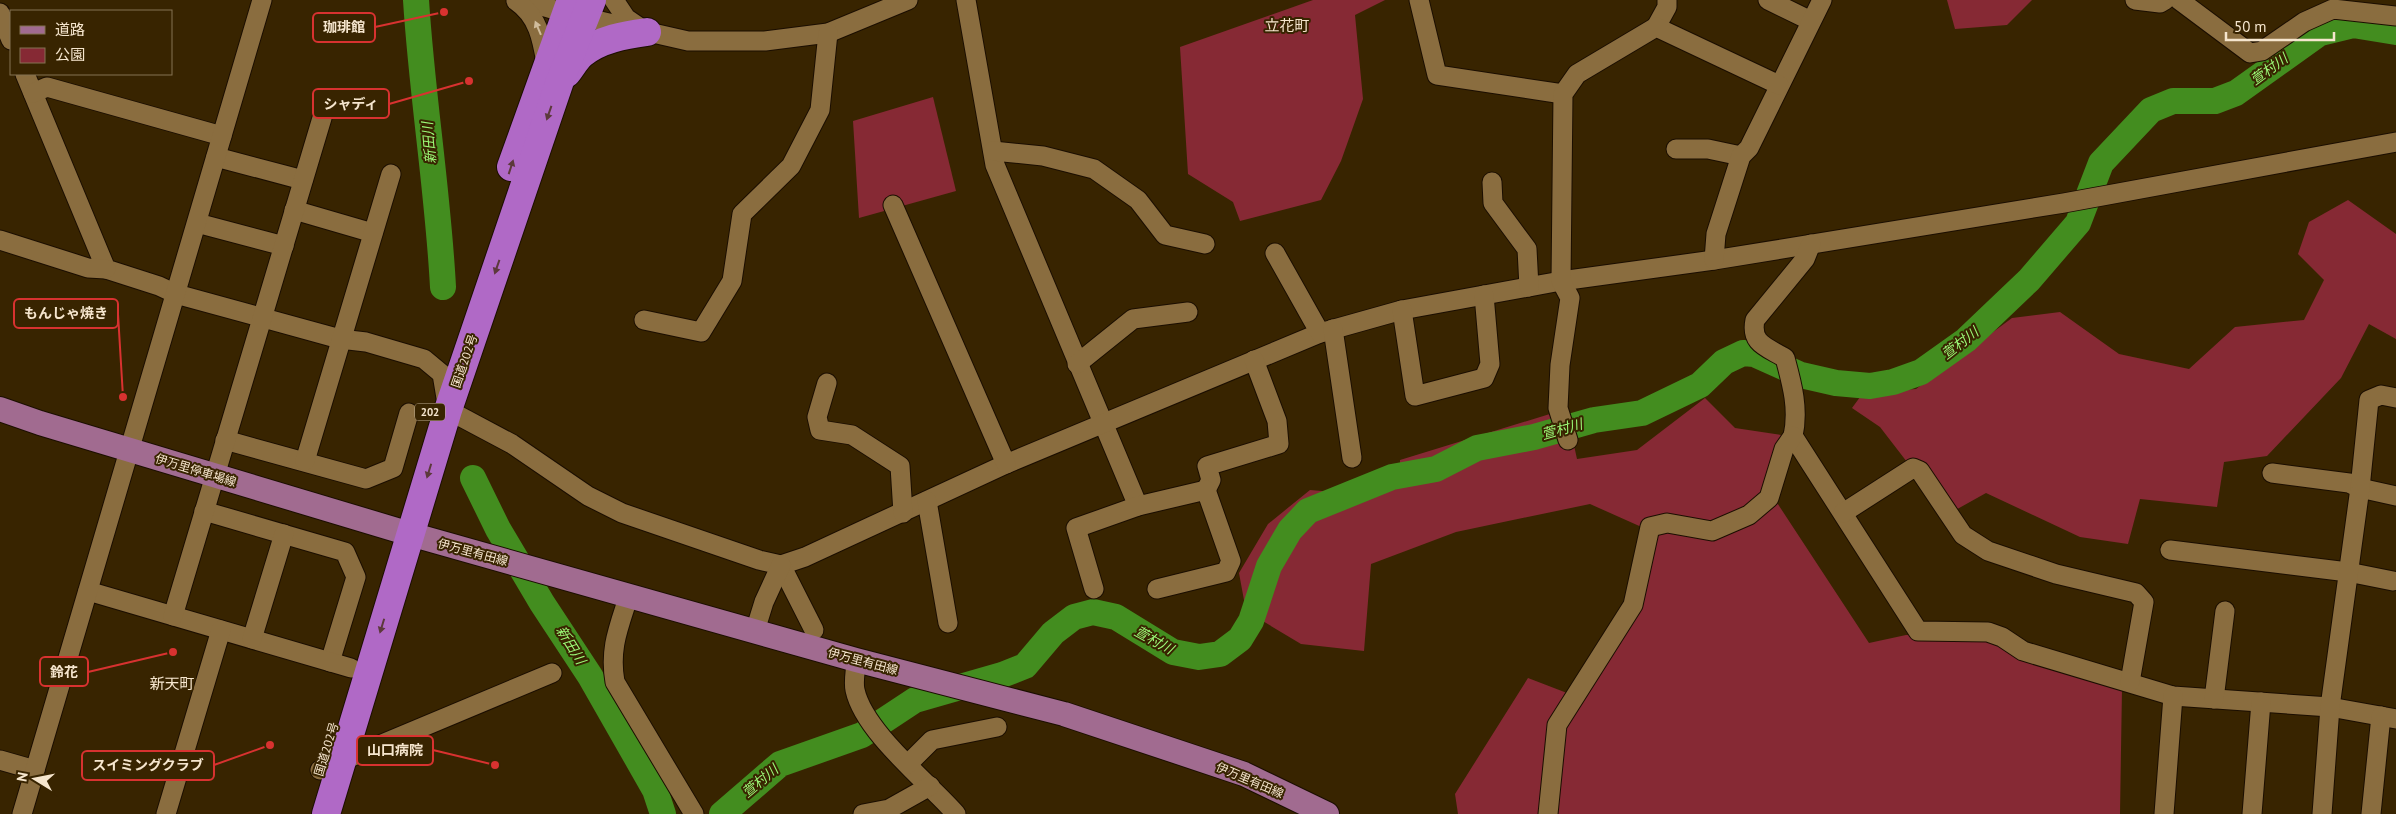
<svg xmlns="http://www.w3.org/2000/svg" width="2396" height="814" font-family="'PT Sans','Noto Sans JP',sans-serif">
<rect width="100%" height="100%" fill="#382400"/>
<g fill="#862934">
<polygon points="1313,0 1385,0 1355,15 1363,99 1341,161 1321,200 1240,221 1233,202 1188,174 1180,47"/>
<polygon points="1947,0 2032,0 2007,25 1955,29"/>
<polygon points="933,97 956,191 859,218 853,121"/>
<polygon points="2348,200 2396,234 2396,339 2369,324 2341,378 2267,456 2224,462 2217,507 2140,499 2128,544 2080,537 1986,493 1952,512 1907,462 1880,427 1852,408 1863,393 1916,389 2012,318 2060,312 2119,354 2189,369 2235,327 2304,320 2324,280 2298,254 2309,222"/>
<polygon points="1705,398 1735,428 1781,435 1768,489 1869,643 1906,635 1986,638 2015,656 2122,688 2120,814 1458,814 1455,794 1528,678 1580,698 1640,607 1655,533 1590,504 1456,532 1371,564 1364,651 1301,644 1246,611 1239,573 1268,524 1310,490 1334,492 1400,472 1400,460 1566,409 1577,459 1637,450"/>
</g>
<g fill="none" stroke-linecap="round" stroke-linejoin="round">
<g stroke="#438d1f" stroke-width="26">
<path d="M 416,0 C 422,96 438,191 443,287"/>
<polyline points="473,478 498,529 542,603 590,676 655,790 663,814"/>
<polyline points="722,814 780,764 862,735 915,700 1002,675 1025,666 1053,633 1074,617 1093,612 1116,617 1173,652 1199,657 1220,654 1240,639 1251,621 1269,566 1290,530 1308,511 1392,477 1436,469 1477,448 1534,437 1594,420 1642,413 1700,385 1724,362 1743,353 1754,354 1801,375 1836,383 1870,386 1893,382 1921,372 1966,340 2029,280 2078,223 2101,163 2151,110 2173,101 2215,101 2236,93 2320,33 2353,25 2396,32"/>
</g>
<g stroke="#1b0e00" stroke-width="21">
<g id="minor">
<polyline points="521,0 565,13 688,41 765,41 828,33 908,0"/>
<polyline points="614,0 626,18 642,29"/>
<polyline points="966,0 995,165 1138,506"/>
<polyline points="1419,0 1437,75 1563,94"/>
<polyline points="1768,0 1811,21"/>
<polyline points="2135,0 2160,3 2165,0"/>
<polyline points="2179,0 2250,53 2262,51 2304,22 2333,9 2396,16"/>
<path d="M 516,1 C 538,16 542,39 546,63"/>
<polyline points="0,13 11,40"/>
<polyline points="1656,27 1667,7 1667,0"/>
<polyline points="25,74 106,269 159,286 176,294 340,339 366,342 424,359 442,374 448,410 512,444 588,496 622,513 759,560 781,565 805,557 1006,464 1320,333 1402,310 1561,281 1714,260 2064,203 2396,142"/>
<polyline points="33,93 47,87 222,136"/>
<polyline points="1676,149 1708,149 1741,156"/>
<polyline points="993,151 1043,156 1094,169 1138,200 1165,235 1205,244"/>
<polyline points="216,157 303,180"/>
<polyline points="1492,182 1493,203 1527,249 1529,287"/>
<polyline points="893,205 1006,464"/>
<polyline points="294,210 373,233"/>
<polyline points="197,223 284,246"/>
<polyline points="0,240 88,268 106,269"/>
<path d="M 1811,244 L 1805,259 L 1755,320 C 1750,344 1767,347 1785,358 C 1792,384 1799,409 1793,436 L 1918,631 L 1988,632 L 2002,637 L 2023,651 L 2173,696 L 2330,707 L 2396,719"/>
<polyline points="1275,253 1320,333"/>
<polyline points="1714,260 1716,234 1741,156 1749,148 1822,0"/>
<polyline points="1402,310 1415,396 1484,378 1490,364 1484,295"/>
<polyline points="644,320 701,332 732,281 742,214 791,166 820,110 828,33"/>
<polyline points="1333,329 1352,458"/>
<polyline points="1077,364 1133,319 1188,312"/>
<polyline points="827,383 817,417 820,430 852,435 900,466 903,513"/>
<polyline points="225,440 366,479 393,468 409,413"/>
<polyline points="1568,440 1558,408 1560,365 1570,298 1561,281 1563,94 1577,74 1656,27 1779,85"/>
<polyline points="305,461 391,174"/>
<polyline points="2272,473 2349,483 2360,488 2396,496"/>
<polyline points="1206,490 1211,480 1207,466 1279,444 1277,421 1254,360"/>
<polyline points="927,501 948,623"/>
<polyline points="204,511 345,552 356,577 330,662"/>
<polyline points="1843,513 1913,468 1920,471 1963,535 1988,551 2056,574 2136,593 2144,602 2130,682"/>
<polyline points="2170,550 2348,572 2393,581"/>
<polyline points="781,565 814,630"/>
<polyline points="1094,589 1076,528 1138,506 1206,490 1231,561 1226,572 1157,589"/>
<polyline points="88,591 351,668"/>
<path d="M 629,595 C 619,627 609,648 615,682 L 694,814"/>
<polyline points="173,616 322,118"/>
<polyline points="755,631 764,602 781,565"/>
<polyline points="252,639 284,534"/>
<path d="M 856,660 C 856,669 853,681 855,690 C 864,732 928,782 956,814"/>
<polyline points="2214,699 2225,611"/>
<polyline points="0,760 35,770"/>
<polyline points="908,764 932,740 997,727"/>
<polyline points="320,770 552,673"/>
<polyline points="22,814 262,0"/>
<polyline points="166,814 221,630"/>
<polyline points="863,814 889,809 930,786"/>
<polyline points="1548,814 1557,725 1633,605 1650,527 1667,523 1712,531 1749,515 1769,498 1784,449 1793,436"/>
<polyline points="2164,814 2173,696"/>
<polyline points="2252,814 2261,702"/>
<polyline points="2322,814 2330,707 2360,488 2369,400 2381,395 2396,398"/>
<polyline points="2371,814 2381,716"/>
</g>
</g>
<g stroke="#1b0e00" stroke-width="26">
<polyline id="major" points="0,409 40,423 410,534 856,660 1064,714 1244,774 1327,814"/>
</g>
<g stroke="#1b0e00" stroke-width="30">
<g id="highway">
<path d="M 567,73 C 572,67 576,59 582,54 C 600,39 625,35 647,32"/>
<polyline points="511,167 571,0"/>
<polyline points="326,814 448,410 560,81 592,0"/>
</g>
</g>
<use href="#minor" stroke="#8a6d3f" stroke-width="19"/>
<use href="#major" stroke="#a16b90" stroke-width="24"/>
<use href="#highway" stroke="#b069c6" stroke-width="28"/>
</g>
<defs><path id="oneway-solid" d="M-6-.8H1V-3.2L6.5 0L1 3.2V.8H-6Z" transform="scale(1.25)"/></defs>
<use fill="#d0bc9c" href="#oneway-solid" transform="translate(538 28) rotate(-113)"/>
<g fill="#5c393b">
<use href="#oneway-solid" transform="translate(549 113) rotate(109)"/>
<use href="#oneway-solid" transform="translate(511 167) rotate(-72)"/>
<use href="#oneway-solid" transform="translate(497 267) rotate(109)"/>
<use href="#oneway-solid" transform="translate(429 471) rotate(107)"/>
<use href="#oneway-solid" transform="translate(382 626) rotate(107)"/>
</g>
<g text-anchor="middle" dominant-baseline="central" stroke-width="4" stroke-linejoin="round" paint-order="stroke">
<rect fill="#382400" stroke="#bdac90" stroke-width="1" x="415" y="403.5" width="30" height="17" rx="4"/>
<g font-size="11" font-weight="bold" fill="#f6e6ce">
<text x="430" y="412">202</text>
</g>
<g font-size="12" fill="#f6e6ce" stroke="#382400">
<text transform="translate(464 361) rotate(-71)">国道202号</text>
<text transform="translate(196 470) rotate(17)">伊万里停車場線</text>
<text transform="translate(473 552) rotate(15)">伊万里有田線</text>
<text transform="translate(863 661) rotate(15)">伊万里有田線</text>
<text transform="translate(326 749) rotate(-73)">国道202号</text>
<text transform="translate(1250 780) rotate(23)">伊万里有田線</text>
</g>
<g font-size="14" font-style="italic" fill="#9cfa77" stroke="#382400">
<text transform="translate(2269 69) rotate(-36)">萱村川</text>
<text transform="translate(429 143) rotate(-95)">新田川</text>
<text transform="translate(1960 343) rotate(-38)">萱村川</text>
<text transform="translate(1562 429) rotate(-16)">萱村川</text>
<text transform="translate(1154 640) rotate(29)">萱村川</text>
<text transform="translate(571 645) rotate(58)">新田川</text>
<text transform="translate(760 781) rotate(-40)">萱村川</text>
</g>
<g font-size="15" fill="#f6e6ce" stroke="#382400">
<text x="1287" y="25">立花町</text>
<text x="172" y="683">新天町</text>
</g>
</g>
<path fill="none" stroke="#d83230" stroke-width="2" d="M444 12L375 27M469 81L389 104M123 397L118 314M173 652L88 672M495 765L433 750M270 745L214 765"/>
<g fill="#d83230" stroke="#382400" stroke-width="2">
<circle cx="444" cy="12" r="5"/>
<circle cx="469" cy="81" r="5"/>
<circle cx="123" cy="397" r="5"/>
<circle cx="173" cy="652" r="5"/>
<circle cx="495" cy="765" r="5"/>
<circle cx="270" cy="745" r="5"/>
</g>
<g fill="#382400" stroke="#d83230" stroke-width="2">
<rect x="313" y="13" width="62" height="29" rx="5"/>
<rect x="313" y="89" width="76" height="29" rx="5"/>
<rect x="14" y="299" width="104" height="29" rx="5"/>
<rect x="40" y="657" width="48" height="29" rx="5"/>
<rect x="357" y="736" width="76" height="29" rx="5"/>
<rect x="82" y="751" width="132" height="29" rx="5"/>
</g>
<g font-size="14" text-anchor="middle" font-weight="bold" fill="#f6e6ce">
<text x="344" y="32">珈琲館</text>
<text x="351" y="109">シャディ</text>
<text x="66" y="318">もんじゃ焼き</text>
<text x="64" y="677">鈴花</text>
<text x="395" y="755">山口病院</text>
<text x="148" y="770">スイミングクラブ</text>
</g>
<rect x="10" y="10" width="162" height="65" fill="#382400" stroke="#847252"/>
<rect x="20" y="26" width="25" height="8" fill="#a16b90" stroke="#847252"/>
<text x="55" y="35" font-size="15" fill="#f6e6ce">道路</text>
<rect x="20" y="48" width="25" height="15" fill="#862934" stroke="#847252"/>
<text x="55" y="60" font-size="15" fill="#f6e6ce">公園</text>
<g transform="translate(35 779) rotate(280)" stroke="#382400" stroke-width="4" paint-order="stroke">
<path d="M0-4L9 19L0 12L-9 19Z" fill="#f6e6ce"/>
<text y="-8" font-size="14" font-weight="bold" text-anchor="middle" fill="#f6e6ce">N</text>
</g>
<path d="M2226 32v8h108v-8" fill="none" stroke="#f6e6ce" stroke-width="2.5"/>
<text x="2234" y="32" font-size="15" fill="#f6e6ce" stroke="#382400" stroke-width="4" paint-order="stroke">50 m</text>
</svg>
